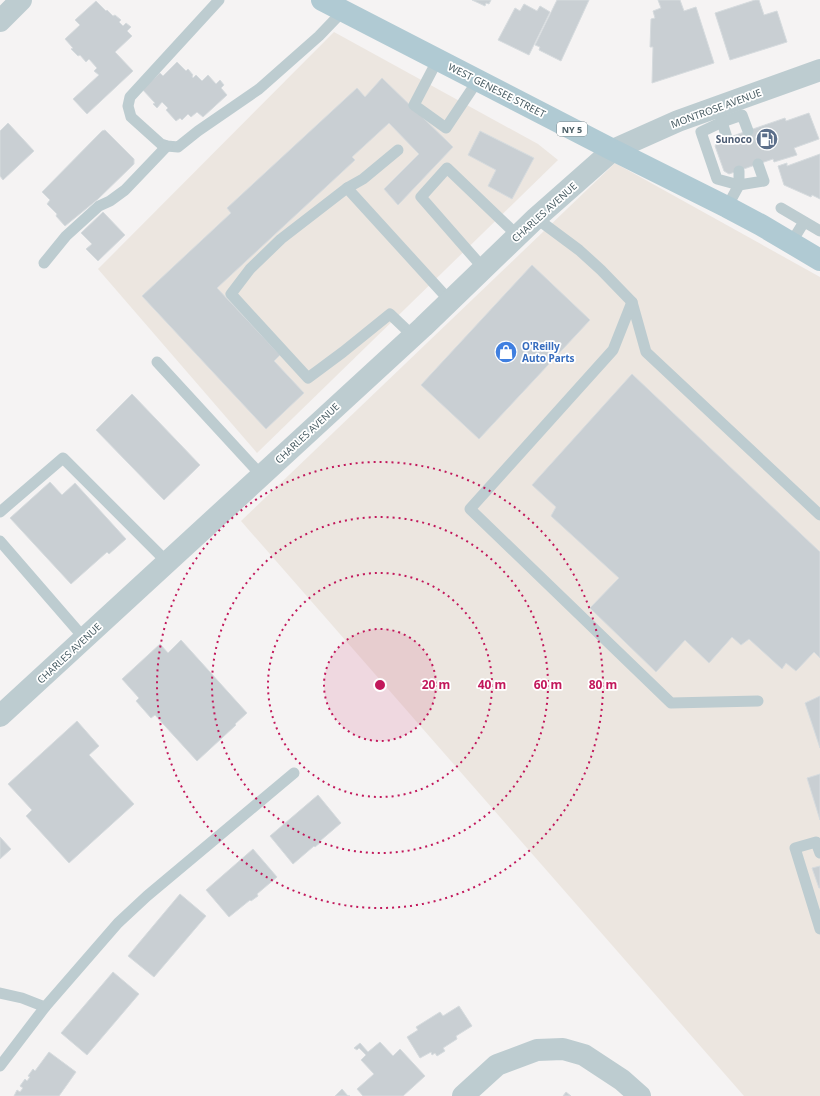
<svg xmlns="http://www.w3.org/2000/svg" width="820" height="1096" font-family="'Noto Sans',sans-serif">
<rect width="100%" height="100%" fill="#f5f3f3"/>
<g fill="#ece6e0">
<polygon points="334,32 538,144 558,160 257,453 98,269"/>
<polygon points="615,163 820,277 820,1096 744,1096 241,521"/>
</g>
<g fill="#c9cfd3" stroke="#d6dbde">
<polygon points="472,0 491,0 489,4 486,3 485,6"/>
<polygon points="557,0 589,0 561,61 539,50 540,47 535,45"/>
<polygon points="658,0 680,0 684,11 696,7 714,63 652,83 653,47 650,47 651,19 655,18 653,11 661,8"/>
<polygon points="755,0 759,0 764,15 777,11 787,42 730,60 715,13"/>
<polygon points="96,1 106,11 107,10 113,16 115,15 121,20 119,22 123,26 126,23 131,27 127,31 132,36 115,52 133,71 87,114 73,99 99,75 94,71 97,68 89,59 86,62 80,55 78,56 71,49 73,48 65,39 80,25 75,20"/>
<polygon points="524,4 537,11 540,6 550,12 529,55 498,40 515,8 520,11"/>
<polygon points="177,62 186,71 188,69 193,75 192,76 193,78 196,75 202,81 208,75 216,84 220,80 224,85 221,88 227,95 203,117 197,112 191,117 188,114 182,120 180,118 176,121 166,110 168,108 162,102 157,108 153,104 155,103 142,89 160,73 163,76"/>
<polygon points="382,78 453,147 398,205 384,189 419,154 389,123 352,157 355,160 217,288 280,355 274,361 304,393 266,429 142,296 231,213 227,208 357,88 365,97"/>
<polygon points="809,113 819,139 794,148 797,155 774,162 773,159 729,174 724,171 715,146 718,141 785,118 786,121"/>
<polygon points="8,123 34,151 3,180 0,176 0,131"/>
<polygon points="105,130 134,159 134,164 98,199 65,226 56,216 57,214 47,204 50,200 42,192 102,131"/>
<polygon points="480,131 534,158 512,199 488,186 496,170 468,155"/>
<polygon points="820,154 820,199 812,195 811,197 784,185 778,166 787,163 787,166"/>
<polygon points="103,212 125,235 98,261 86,249 92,244 81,233"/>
<polygon points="532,265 590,320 479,439 421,385"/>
<polygon points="632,374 820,552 820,658 814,652 796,671 786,663 782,669 749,639 741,645 732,637 709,663 685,640 656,672 590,608 619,578 551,516 556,507 532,485"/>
<polygon points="132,394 200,465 164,500 96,430"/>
<polygon points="50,482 62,495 75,483 126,539 109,554 107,552 71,584 10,518"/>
<polygon points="181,640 247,713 235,724 236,725 197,761 155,715 151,718 136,701 139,698 122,679 160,644 168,653"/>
<polygon points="820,696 820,748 805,703"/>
<polygon points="77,721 99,746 89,755 134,804 69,863 26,816 32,810 8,784"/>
<polygon points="820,774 820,820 807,778"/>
<polygon points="318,795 341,823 320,841 321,842 315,847 314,846 293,864 270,836"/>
<polygon points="0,837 11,849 0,859"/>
<polygon points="253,849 277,877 257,894 258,896 251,901 250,900 229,917 206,890"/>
<polygon points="820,866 820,888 819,888 812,868"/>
<polygon points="180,894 206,916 154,977 128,956"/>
<polygon points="113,972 139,994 87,1055 61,1033"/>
<polygon points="459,1006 472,1026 456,1036 457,1039 443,1048 445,1051 437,1056 435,1053 432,1055 431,1052 420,1058 407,1037 418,1030 416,1027 440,1012 443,1016"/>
<polygon points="380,1042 393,1056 400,1049 425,1076 403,1096 363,1096 357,1089 374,1074 361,1060 366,1055 359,1048 357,1050 354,1048 360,1043 368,1052"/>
<polygon points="49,1052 76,1072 59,1096 14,1096 17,1090 20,1092 23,1088 20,1086 25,1079 27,1081 30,1077 28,1076 33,1069 35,1071"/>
<polygon points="342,1089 348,1096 350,1096 335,1096"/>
<polygon points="566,1092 571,1096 563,1096"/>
</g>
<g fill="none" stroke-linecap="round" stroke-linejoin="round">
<g stroke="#bdccd0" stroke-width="11">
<polyline points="219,0 130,97 128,106 131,117 161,144 167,146 178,147 198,131 259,89 319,36 343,11"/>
<polyline points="438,59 414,105 446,128 478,80"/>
<polyline points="717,108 722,122 701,132 717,179 739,185 727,207"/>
<polyline points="727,138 722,122 742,115 748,131"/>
<polyline points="739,171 739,185 764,181 758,164"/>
<polyline points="347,188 363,179 398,150"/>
<polyline points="781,208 820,231"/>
<polyline points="536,218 579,250 601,270 632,302 646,352 820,515"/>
<polyline points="791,243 804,222"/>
<polyline points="44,263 66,236 99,206 110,201 125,190 167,146"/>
<polyline points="484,269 421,197 447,168 518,236"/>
<polyline points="632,302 613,350 470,509 671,703 758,701"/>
<polyline points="413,336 390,314 343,352 308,378 231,294 250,269 281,239 347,188 450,301"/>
<polyline points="157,362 261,475"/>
<polyline points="0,512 63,458 167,562"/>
<polyline points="0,541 84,638"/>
<polyline points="820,853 816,842 795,848 820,929"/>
<polyline points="0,993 22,998 45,1007"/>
<polyline points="0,1066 45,1007 118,923 147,896 294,773"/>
</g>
<g stroke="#bdccd0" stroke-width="22">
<polyline points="0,21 21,0"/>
<polyline points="463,1096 497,1065 537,1050 563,1049 584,1055 622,1080 640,1096"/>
</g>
<polyline stroke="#bdccd0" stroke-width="22" points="0,716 423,327 536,218 613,150 678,121 820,70"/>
<polyline stroke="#b0cad3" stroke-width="22" points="322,0 613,150 727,207 761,225 820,260"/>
</g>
<circle cx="380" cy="685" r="56" fill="#c2185b" fill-opacity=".12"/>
<g fill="none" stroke="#c2185b" stroke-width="2" stroke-dasharray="2 4">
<circle cx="380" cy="685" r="56"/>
<circle cx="380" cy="685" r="112"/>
<circle cx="380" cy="685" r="168"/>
<circle cx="380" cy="685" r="223"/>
</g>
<defs>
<g id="fuel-disc" transform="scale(1.15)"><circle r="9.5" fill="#5c6f8a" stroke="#fff"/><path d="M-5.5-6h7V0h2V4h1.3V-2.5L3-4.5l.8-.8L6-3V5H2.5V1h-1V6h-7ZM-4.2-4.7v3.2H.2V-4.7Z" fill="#fff"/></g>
<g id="shop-disc" transform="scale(1.15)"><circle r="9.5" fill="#3f7fe0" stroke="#fff"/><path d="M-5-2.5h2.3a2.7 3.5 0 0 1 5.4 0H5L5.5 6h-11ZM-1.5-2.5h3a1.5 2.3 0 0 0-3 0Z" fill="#fff"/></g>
</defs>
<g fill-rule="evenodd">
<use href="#fuel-disc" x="767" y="139"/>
<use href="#shop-disc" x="506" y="352"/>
</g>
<g text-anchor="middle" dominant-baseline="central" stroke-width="3.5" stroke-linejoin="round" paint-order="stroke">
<rect fill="#fff" stroke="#7f8d92" stroke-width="1" x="557" y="122" width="30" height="14" rx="3"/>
<g font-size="9" font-weight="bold" fill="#485c63">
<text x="572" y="129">NY 5</text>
</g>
<g font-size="10" fill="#485c63" stroke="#fff">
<text transform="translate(497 90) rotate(27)">WEST GENESEE STREET</text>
<text transform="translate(716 108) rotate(-20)">MONTROSE AVENUE</text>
<text transform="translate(544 212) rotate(-42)">CHARLES AVENUE</text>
<text transform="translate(307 433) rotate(-43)">CHARLES AVENUE</text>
<text transform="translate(69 653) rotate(-43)">CHARLES AVENUE</text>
</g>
<g font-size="10" font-weight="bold" fill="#4e5e75" stroke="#fff" text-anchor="end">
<text x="752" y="139">Sunoco</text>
</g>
<g font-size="10" font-weight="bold" fill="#366cbe" stroke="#fff" text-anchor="start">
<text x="522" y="346">O'Reilly<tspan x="522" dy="12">Auto Parts</tspan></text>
</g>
</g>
<circle cx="380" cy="685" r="6" fill="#c2185b" stroke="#fff" stroke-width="2"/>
<g font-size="12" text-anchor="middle" font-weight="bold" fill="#c2185b" stroke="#fff" stroke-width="3.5" stroke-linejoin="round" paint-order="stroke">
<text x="436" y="689">20 m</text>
<text x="492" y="689">40 m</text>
<text x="548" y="689">60 m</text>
<text x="603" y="689">80 m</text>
</g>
</svg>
